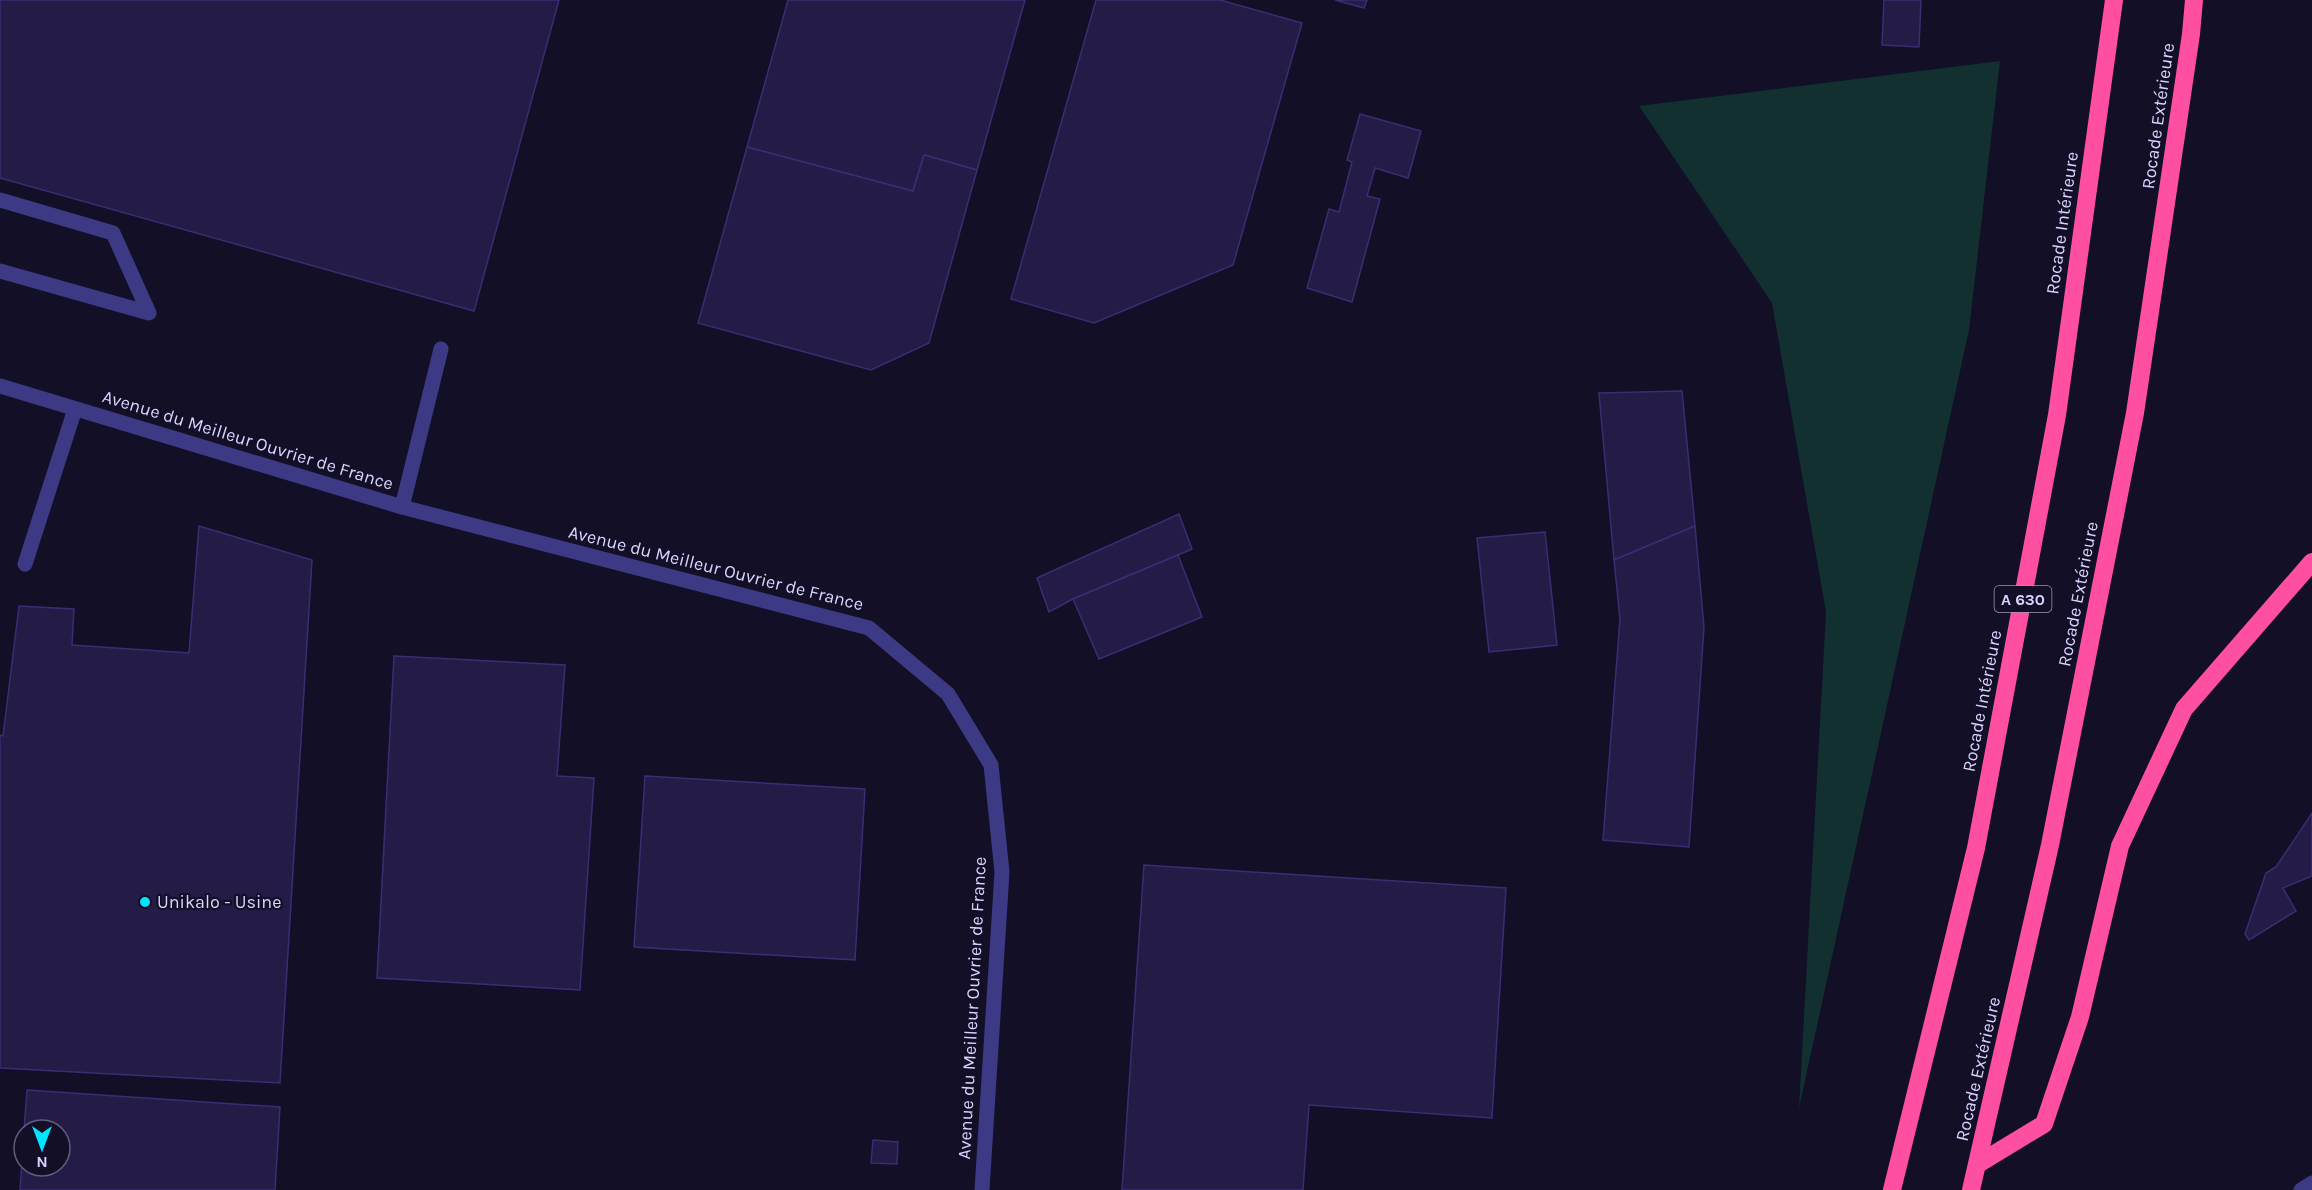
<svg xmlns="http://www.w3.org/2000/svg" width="2312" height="1190" font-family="Karla,sans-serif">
<rect width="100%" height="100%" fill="#130f26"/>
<polygon fill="#12302f" points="2000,61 1969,330 1799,1108 1826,612 1772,303 1639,106"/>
<g fill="#241b47" stroke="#3b2d73" stroke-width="1.5">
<polygon points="0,0 559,0 474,311 0,178"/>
<polygon points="788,0 1025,0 977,170 924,155 913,191 747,147"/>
<polygon points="1096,0 1220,0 1302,23 1233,265 1094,323 1011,299"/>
<polygon points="1335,0 1367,0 1364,8"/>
<polygon points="1884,0 1921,0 1919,47 1882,45"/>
<polygon points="1360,114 1421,131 1408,178 1375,168 1367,196 1380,199 1352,302 1307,288 1329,209 1339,212 1352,162 1347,160"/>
<polygon points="747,147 913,191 924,155 977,170 929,343 871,370 698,323"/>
<polygon points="1682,391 1695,526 1614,560 1599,393"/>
<polygon points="1179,514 1192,549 1073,599 1049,612 1037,578"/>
<polygon points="199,526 312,560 280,1083 0,1068 0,735 3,736 19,606 74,609 72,645 189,653"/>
<polygon points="1695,526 1704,627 1689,847 1603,840 1620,619 1614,560"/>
<polygon points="1545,532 1557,645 1489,652 1477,538"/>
<polygon points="1178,555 1202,617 1099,659 1073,599"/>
<polygon points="394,656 565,665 557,776 594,778 580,990 377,978"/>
<polygon points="645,776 865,789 855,960 634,947"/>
<polygon points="2312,813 2312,876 2283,888 2296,911 2249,940 2245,934 2266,873 2276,867"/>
<polygon points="1144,865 1506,888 1492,1118 1309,1105 1303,1190 1122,1190"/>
<polygon points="27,1090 280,1107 275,1190 20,1190 24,1131 24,1166 60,1166 60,1130 24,1130"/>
<polygon points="873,1140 898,1142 897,1164 871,1163"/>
</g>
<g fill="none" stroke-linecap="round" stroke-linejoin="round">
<g stroke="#3d3a85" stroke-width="15">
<polyline points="0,200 113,233 149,313 0,271"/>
<polyline points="402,507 441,349"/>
<polyline points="25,564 75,409"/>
</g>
<g stroke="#3d3a85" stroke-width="15">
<polyline points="0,386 402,507 869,628 948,694 991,765 1002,872 982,1190"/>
<polyline points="2301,1190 2312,1183"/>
</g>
<g stroke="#ff4fa3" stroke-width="18">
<polyline points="1978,1164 2044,1124 2080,1017 2120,846 2184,709 2312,562"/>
<polyline points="1892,1190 1976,848 2057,415 2114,0"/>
<polyline points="1971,1190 2050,845 2135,413 2191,34 2194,0"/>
</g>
</g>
<circle fill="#00e5ff" stroke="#130f26" stroke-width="2" cx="145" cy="902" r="6"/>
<g text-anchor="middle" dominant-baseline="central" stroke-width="4.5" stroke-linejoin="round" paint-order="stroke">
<rect fill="#130f26" stroke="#9e99be" stroke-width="1.5" x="1994.5" y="586" width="57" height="26" rx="4.5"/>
<g font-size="16" font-weight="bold" fill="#d9d4ff">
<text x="2023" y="599">A 630</text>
</g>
<g font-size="18" fill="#d9d4ff" stroke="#130f26">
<text transform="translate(2158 116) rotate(-82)">Rocade Extérieure</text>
<text transform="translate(2062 223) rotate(-82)">Rocade Intérieure</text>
<text transform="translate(248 440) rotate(17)">Avenue du Meilleur Ouvrier de France</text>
<text transform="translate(716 568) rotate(14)">Avenue du Meilleur Ouvrier de France</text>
<text transform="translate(2078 594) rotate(-79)">Rocade Extérieure</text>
<text transform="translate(1982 701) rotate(-79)">Rocade Intérieure</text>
<text transform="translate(972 1008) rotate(-87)">Avenue du Meilleur Ouvrier de France</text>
<text transform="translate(1978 1069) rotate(-77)">Rocade Extérieure</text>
</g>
<g font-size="18" fill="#d9d4ff" stroke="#130f26" text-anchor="start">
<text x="157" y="902">Unikalo - Usine</text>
</g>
</g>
<g transform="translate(42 1148) rotate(180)"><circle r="28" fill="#130f26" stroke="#625e7d" stroke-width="1.5"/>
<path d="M0-4.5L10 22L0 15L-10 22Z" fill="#00e5ff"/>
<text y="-9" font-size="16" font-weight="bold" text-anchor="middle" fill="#d9d4ff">N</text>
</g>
</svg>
